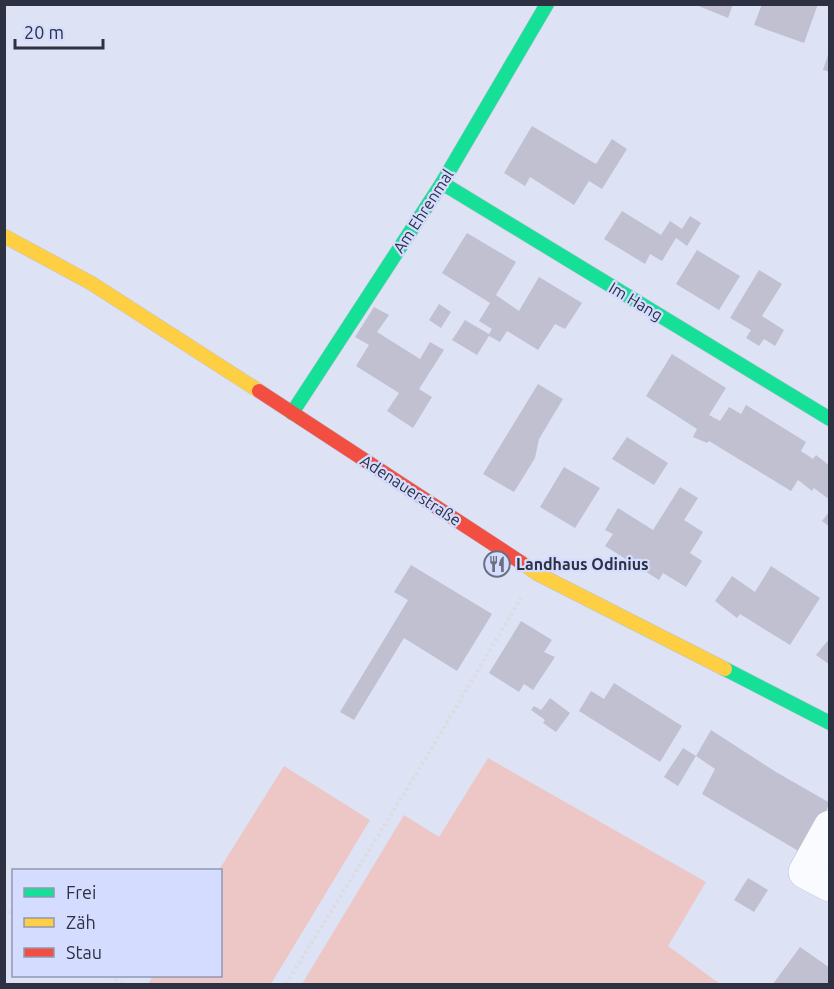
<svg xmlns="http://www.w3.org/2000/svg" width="834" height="989" font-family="Ubuntu,sans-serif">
<rect width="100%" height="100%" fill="#dee2f5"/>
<g fill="#ecc7c6">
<polygon points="488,758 706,882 668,946 720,984 302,984 404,815 439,837"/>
<polygon points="284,766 370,820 271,984 148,984 153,976 220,976 220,870 219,870"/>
</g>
<g fill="#c0c0d1">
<polygon points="694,4 733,4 728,18"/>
<polygon points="762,4 818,4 804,43 754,25"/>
<polygon points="829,52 830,52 830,72 823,70"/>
<polygon points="532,126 596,164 612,139 627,149 602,189 589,181 574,205 530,177 525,186 504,173"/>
<polygon points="622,211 661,235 670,221 682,229 690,216 701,223 687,246 676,238 662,261 650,254 645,264 604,239"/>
<polygon points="467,233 516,262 496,295 519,311 539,277 582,303 565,329 555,324 538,350 507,331 500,342 489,336 477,355 452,340 465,320 489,334 492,329 479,321 490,303 442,273"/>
<polygon points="697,250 740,276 719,310 676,284"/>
<polygon points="759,270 782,284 762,316 784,330 775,346 764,339 759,346 746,338 751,330 730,318"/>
<polygon points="439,304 451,312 441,328 429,320"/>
<polygon points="374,307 389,315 377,332 420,359 430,342 444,350 419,389 432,397 413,428 387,411 399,393 356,366 369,345 355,337"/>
<polygon points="672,354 726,388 709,415 720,421 729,407 741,414 746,405 806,442 801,451 813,459 816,455 830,466 830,500 814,488 812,491 798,480 791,491 709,441 707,443 693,437 697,429 646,396"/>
<polygon points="538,384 563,399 539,439 535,458 514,492 483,474"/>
<polygon points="627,437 668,463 654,485 612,459"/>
<polygon points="564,467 600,488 575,528 540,507"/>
<polygon points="680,487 698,498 684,520 703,532 690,553 702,561 686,587 663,573 659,580 605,546 613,534 605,530 618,508 653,530"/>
<polygon points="830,511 830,527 822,521"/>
<polygon points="411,565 492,614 457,671 404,638 354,720 340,712 408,600 394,592"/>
<polygon points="771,566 820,598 790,645 740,614 737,618 715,601 732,576 755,592"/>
<polygon points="521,621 552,640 544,652 555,657 533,690 524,684 519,692 489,673"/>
<polygon points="830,638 830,665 816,655"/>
<polygon points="614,683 682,726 660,762 579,711 591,691 604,699"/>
<polygon points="550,698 570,713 556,732 543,723 545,720 531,710 534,706 541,710"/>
<polygon points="711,730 776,772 830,803 816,829 800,852 702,794 715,769 696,756"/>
<polygon points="683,748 696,756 678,786 664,777"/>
<polygon points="748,878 768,890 754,912 734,900"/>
<polygon points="800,947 830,968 830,984 773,984"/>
</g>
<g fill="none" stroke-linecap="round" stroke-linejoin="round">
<g stroke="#bcc0d0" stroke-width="34">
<polyline id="street" points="830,827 805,872 830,885"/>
</g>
<g stroke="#bcc0d0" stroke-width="15">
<g id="fast">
<polyline points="442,183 830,419"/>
<polyline points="292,413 442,183 547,4"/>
<polyline points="725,669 830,723"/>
</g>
</g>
<g stroke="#bcc0d0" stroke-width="15">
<g id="slow">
<polyline points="4,236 91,283 259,391"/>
<polyline points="522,563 536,573 725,669"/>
</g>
</g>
<g stroke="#bcc0d0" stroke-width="15">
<polyline id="jam" points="259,391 522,563"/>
</g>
<g stroke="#dcdde3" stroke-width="4" stroke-dasharray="3 3" stroke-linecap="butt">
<polyline points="4,908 14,914"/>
<polyline points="110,976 124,984"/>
<polyline points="286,984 415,776 521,598"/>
</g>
<use href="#street" stroke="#fafbfe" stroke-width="33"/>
<use href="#fast" stroke="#16e098" stroke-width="14"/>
<use href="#slow" stroke="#ffcf43" stroke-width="14"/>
<use href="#jam" stroke="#f24e42" stroke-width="14"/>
</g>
<defs>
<g id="restaurant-ring" transform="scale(1.35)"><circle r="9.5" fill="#d4dcff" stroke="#6b6f80" stroke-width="1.5"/><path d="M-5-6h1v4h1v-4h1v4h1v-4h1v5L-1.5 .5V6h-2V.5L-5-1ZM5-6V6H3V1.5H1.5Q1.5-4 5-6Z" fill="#6b6f80"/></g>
</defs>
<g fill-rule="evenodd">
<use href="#restaurant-ring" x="497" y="564"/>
</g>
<g text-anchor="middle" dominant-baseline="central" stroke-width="4.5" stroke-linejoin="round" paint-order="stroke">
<g font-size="16" fill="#2d3141" stroke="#d4dcff">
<text transform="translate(423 211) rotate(-57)">Am Ehrenmal</text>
<text transform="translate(636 301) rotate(31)">Im Hang</text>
<text transform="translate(411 490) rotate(33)">Adenauerstraße</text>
</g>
<g font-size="16" font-weight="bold" fill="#2d3141" stroke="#d4dcff" text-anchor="start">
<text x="516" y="564">Landhaus Odinius</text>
</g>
</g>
<rect width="834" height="989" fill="none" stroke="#2d3141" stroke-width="12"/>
<rect x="12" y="869" width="210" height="108" fill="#d4dcff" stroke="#9198b3" stroke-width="1.5"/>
<rect x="24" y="888" width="30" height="9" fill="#16e098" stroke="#9198b3" stroke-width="1.5"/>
<text x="66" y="899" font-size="18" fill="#2d3141">Frei</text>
<rect x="24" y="918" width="30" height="9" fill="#ffcf43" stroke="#9198b3" stroke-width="1.5"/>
<text x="66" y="929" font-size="18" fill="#2d3141">Zäh</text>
<rect x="24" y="948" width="30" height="9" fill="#f24e42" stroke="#9198b3" stroke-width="1.5"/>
<text x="66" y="959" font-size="18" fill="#2d3141">Stau</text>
<path d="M15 39v9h88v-9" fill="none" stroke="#2d3141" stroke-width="3"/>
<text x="24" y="39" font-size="18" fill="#2d3141" stroke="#d4dcff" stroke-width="4.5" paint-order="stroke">20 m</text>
</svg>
